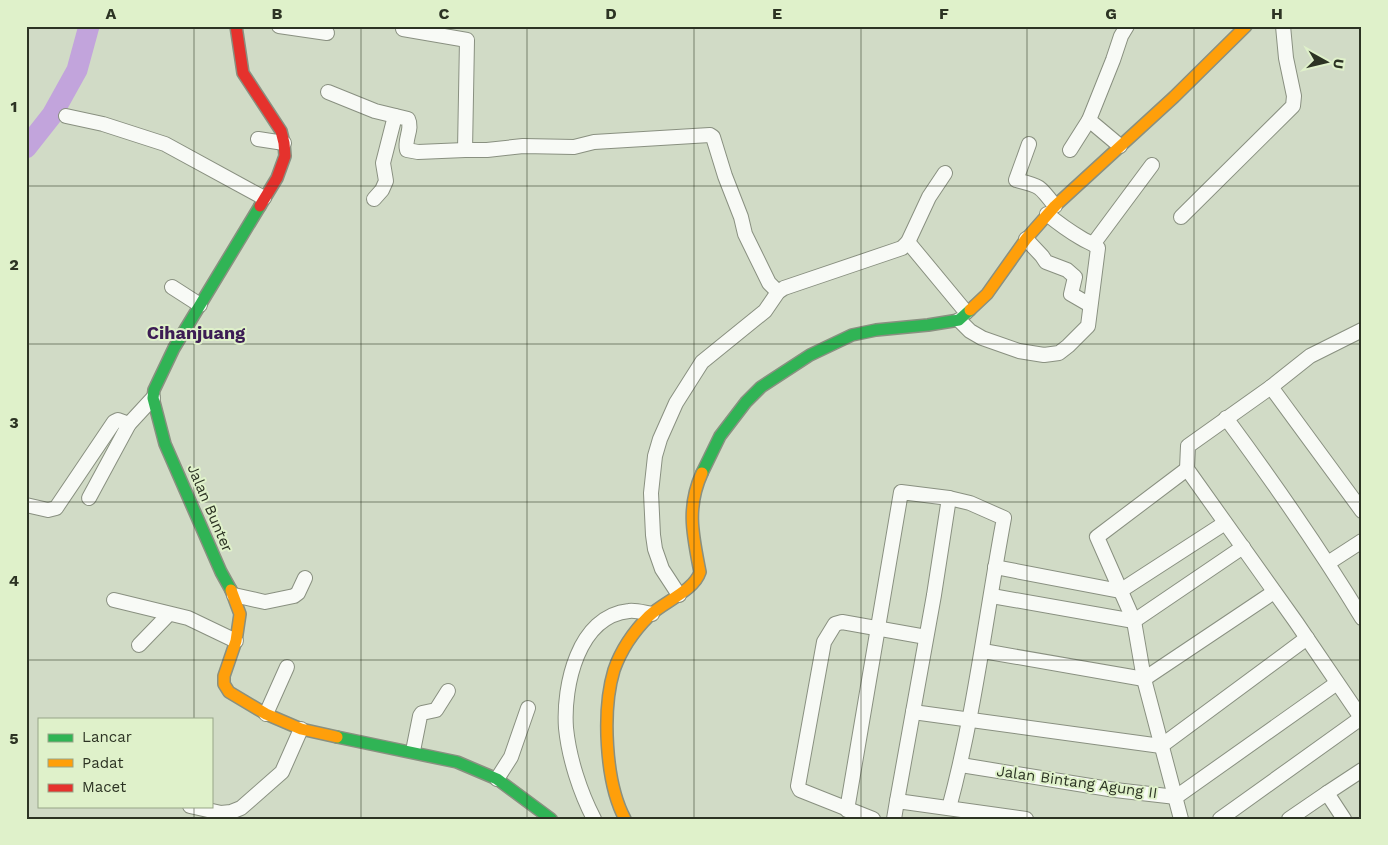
<svg xmlns="http://www.w3.org/2000/svg" width="1388" height="845" font-family="'Work Sans',sans-serif">
<rect width="100%" height="100%" fill="#d1dbc6"/>
<g fill="none" stroke-linecap="round" stroke-linejoin="round">
<polyline stroke="#c2a4dc" stroke-width="21" points="26,148 52,115 77,70 89,26"/>
<g stroke="#899080" stroke-width="16">
<g id="street">
<polyline points="279,26 327,33"/>
<polyline points="403,29 467,40 465,150 487,150 523,146 574,147 594,142 710,135 713,137 725,176 741,217 745,234 769,283 778,292"/>
<path d="M 328,92 L 375,111 L 408,119 C 413,129 404,139 407,150 L 418,152 L 465,150"/>
<polyline points="66,116 103,124 165,144 264,198"/>
<polyline points="258,139 284,143"/>
<path d="M 1029,144 L 1016,180 C 1040,186 1039,185 1055,206"/>
<polyline points="1120,146 1089,120 1113,60 1121,36 1127,26"/>
<polyline points="1070,150 1089,120"/>
<polyline points="374,199 382,190 386,181 383,163 395,116"/>
<polyline points="1181,217 1293,106 1294,96 1286,58 1283,26"/>
<polyline points="1026,239 1042,256 1046,262 1067,270 1075,277 1071,294 1090,305"/>
<polyline points="908,242 966,312"/>
<polyline points="1094,243 1152,165"/>
<polyline points="172,287 200,305"/>
<path d="M 959,320 L 970,331 L 982,338 L 1019,351 L 1044,355 L 1059,353 L 1068,346 L 1088,326 L 1098,248 C 1093,243 1087,242 1081,238 C 1069,231 1058,223 1047,214"/>
<polyline points="1362,330 1310,356 1271,387 1188,446 1187,469 1296,622 1362,719"/>
<polyline points="1271,387 1362,511"/>
<path d="M 1226,418 C 1274,483 1320,549 1362,618"/>
<polyline points="89,498 129,424 153,398"/>
<polyline points="26,505 48,510 56,508 114,422 118,420 129,424"/>
<polyline points="1328,563 1362,541"/>
<polyline points="995,567 1120,591 1225,523"/>
<polyline points="234,595 265,602 294,596 298,593 305,578"/>
<polyline points="679,595 662,569 655,549 653,535 651,493 655,456 660,439 676,403 702,362 765,311 778,292 784,288 902,248 908,242 929,197 945,173"/>
<polyline points="992,596 1134,621 1243,547"/>
<polyline points="114,600 188,618 236,641"/>
<polyline points="139,645 169,614"/>
<polyline points="983,651 1144,679 1274,592"/>
<polyline points="913,712 1161,746 1307,638"/>
<polyline points="266,714 287,667"/>
<polyline points="413,751 420,716 422,713 436,710 448,691"/>
<polyline points="961,765 1115,790 1176,797 1337,683"/>
<polyline points="497,779 511,757 528,708"/>
<polyline points="897,801 934,595 949,498"/>
<polyline points="190,806 221,813 231,812 241,808 282,772 301,729"/>
<path d="M 847,810 L 901,492 L 949,498 L 970,503 L 1004,518 C 986,614 975,712 949,808"/>
<path d="M 594,819 C 580,792 569,758 566,728 C 563,686 578,616 629,611 C 636,610 645,613 652,614"/>
<polyline points="873,819 800,790 798,786 824,642 835,624 842,622 926,637"/>
<polyline points="894,819 897,801 1026,819"/>
<polyline points="1181,819 1144,679 1134,621 1097,537 1187,469"/>
<polyline points="1220,819 1361,718"/>
<polyline points="1289,819 1327,793"/>
<polyline points="1344,819 1327,793 1362,770"/>
</g>
</g>
<g stroke="#899080" stroke-width="14">
<g id="fast">
<polyline points="702,473 720,436 746,402 761,387 810,355 852,335 876,330 928,325 959,320 970,310"/>
<polyline points="231,590 221,572 165,444 153,398 154,390 174,348 260,206"/>
<polyline points="337,737 457,762 497,779 551,819"/>
</g>
</g>
<g stroke="#899080" stroke-width="14">
<g id="slow">
<polyline points="970,310 987,294 1026,239 1055,206 1174,97 1246,26"/>
<polyline points="231,590 240,614 236,641 224,676 224,684 229,692 266,714 301,729 337,737"/>
<path d="M 625,819 C 605,782 602,710 614,670 C 621,650 634,631 649,616 C 663,602 694,591 700,572 C 693,536 686,508 702,473"/>
</g>
</g>
<g stroke="#899080" stroke-width="14">
<polyline id="jam" points="236,26 243,73 281,131 284,143 285,156 277,178 260,206"/>
</g>
<use href="#street" stroke="#f8faf6" stroke-width="14"/>
<use href="#fast" stroke="#30b455" stroke-width="11"/>
<use href="#slow" stroke="#ff9f0a" stroke-width="11"/>
<use href="#jam" stroke="#e5322d" stroke-width="11"/>
</g>
<path fill="none" stroke="#2c3323" stroke-width="1" stroke-opacity="0.55" d="M 194,26 L 194,719M 361,26 L 361,819M 527,26 L 527,819M 694,26 L 694,819M 861,26 L 861,819M 1027,26 L 1027,819M 1194,26 L 1194,819M 26,186 L 1362,186M 26,344 L 1362,344M 26,502 L 1362,502M 26,660 L 1362,660M 194,806 L 194,819"/>
<g text-anchor="middle" dominant-baseline="central" stroke-width="4" stroke-linejoin="round" paint-order="stroke">
<g font-size="15" fill="#2c3323" stroke="#dff1ca">
<text transform="translate(210 508) rotate(67)">Jalan Bunter</text>
<text transform="translate(1077 782) rotate(8)">Jalan Bintang Agung II</text>
</g>
<g font-size="18" font-weight="bold" fill="#3c1c54" stroke="#dff1ca">
<text x="196" y="332">Cihanjuang</text>
</g>
</g>
<rect width="1388" height="845" fill="none" stroke="#dff1ca" stroke-width="55"/>
<rect x="38" y="718" width="175" height="90" fill="#dff1ca" stroke="#97a587"/>
<rect x="48" y="734" width="25" height="8" fill="#30b455" stroke="#97a587"/>
<text x="82" y="742" font-size="15" fill="#2c3323">Lancar</text>
<rect x="48" y="759" width="25" height="8" fill="#ff9f0a" stroke="#97a587"/>
<text x="82" y="768" font-size="15" fill="#2c3323">Padat</text>
<rect x="48" y="784" width="25" height="8" fill="#e5322d" stroke="#97a587"/>
<text x="82" y="792" font-size="15" fill="#2c3323">Macet</text>
<g transform="translate(1326 62) rotate(98)" stroke="#dff1ca" stroke-width="4" paint-order="stroke">
<path d="M0-4L9 19L0 12L-9 19Z" fill="#2c3323"/>
<text y="-8" font-size="14" font-weight="bold" text-anchor="middle" fill="#2c3323">U</text>
</g>
<rect x="28" y="28" width="1332" height="790" fill="none" stroke="#2c3323" stroke-width="2"/>
<g font-size="16" text-anchor="middle" font-weight="bold" fill="#2c3323">
<text x="111" y="19">A</text>
<text x="277" y="19">B</text>
<text x="444" y="19">C</text>
<text x="611" y="19">D</text>
<text x="777" y="19">E</text>
<text x="944" y="19">F</text>
<text x="1111" y="19">G</text>
<text x="1277" y="19">H</text>
<text x="14" y="112">1</text>
<text x="14" y="270">2</text>
<text x="14" y="428">3</text>
<text x="14" y="586">4</text>
<text x="14" y="744">5</text>
</g>
</svg>
